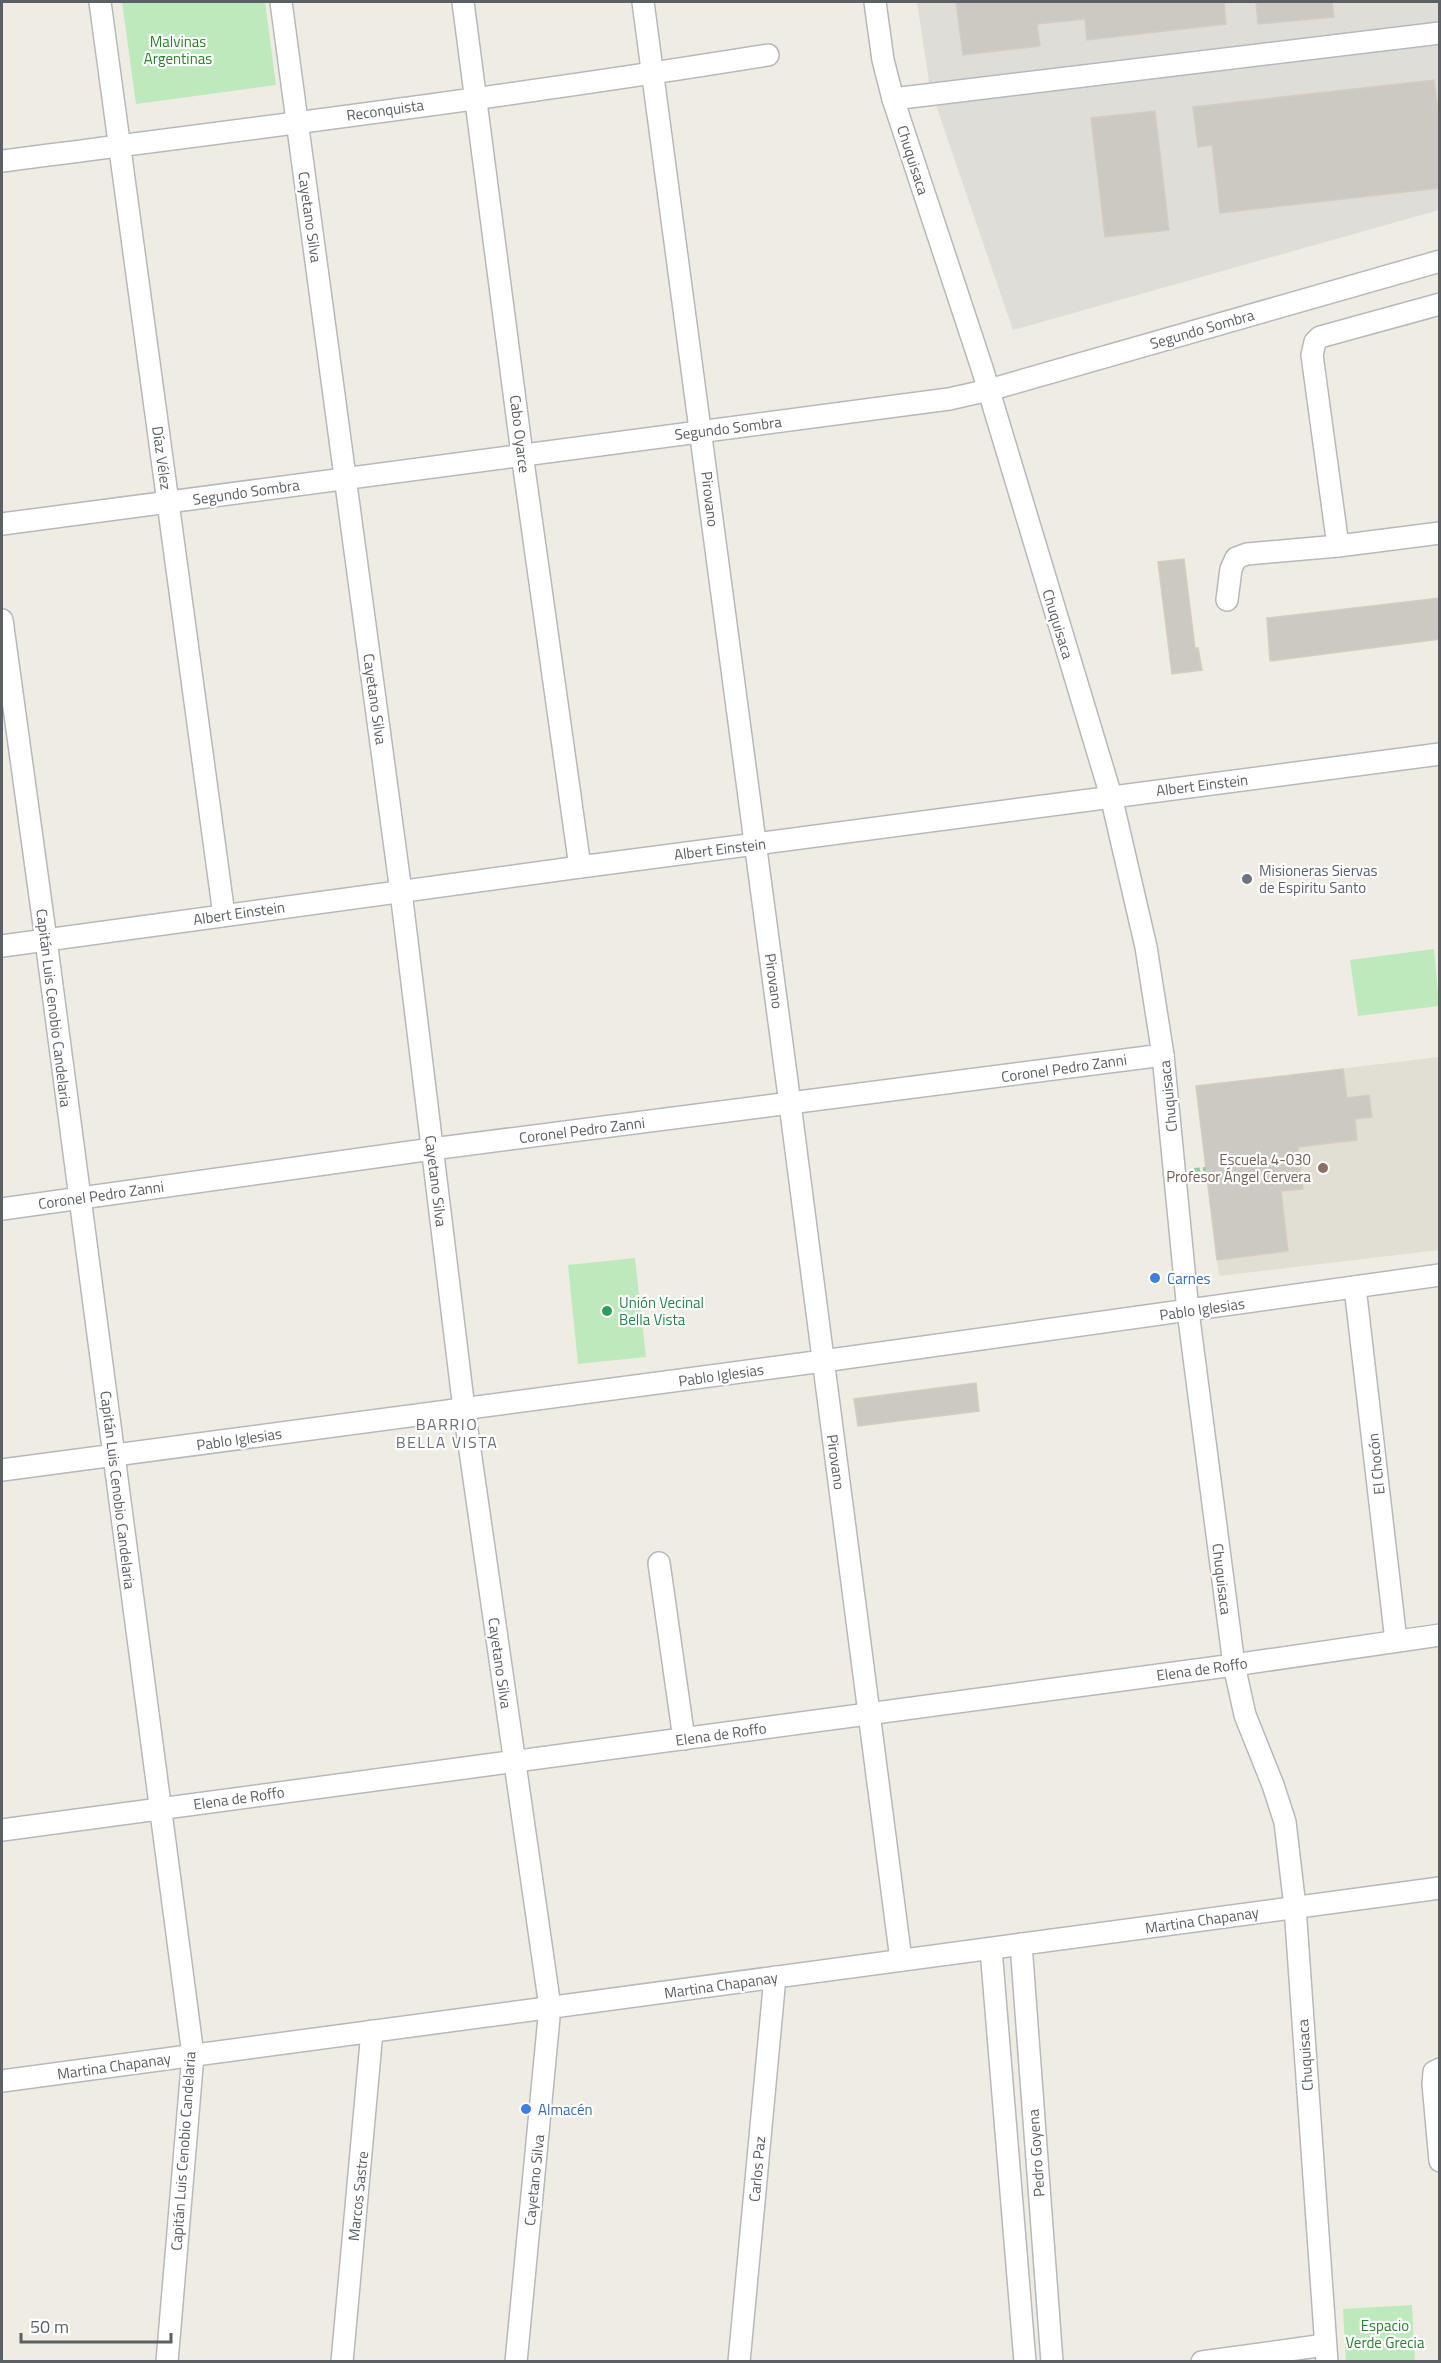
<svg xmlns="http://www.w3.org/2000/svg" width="1441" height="2363" font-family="'Titillium Web',sans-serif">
<rect width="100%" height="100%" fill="#efece3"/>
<polygon fill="#dfddd7" points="917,2 1439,2 1439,210 1013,330 930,88"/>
<polygon fill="#e1ded3" points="1439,1057 1439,1250 1219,1276 1196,1086"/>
<g fill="#bee9bd">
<polygon points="122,2 265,2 276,85 136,104"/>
<polygon points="1434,949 1439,1006 1358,1016 1350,960"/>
<polygon points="635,1258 646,1357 578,1364 568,1265"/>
<polygon points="1412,2305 1415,2361 1346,2361 1343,2309"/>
</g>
<g fill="#ccc8c2" stroke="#d4cdc0" stroke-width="1.5">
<polygon points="956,2 1224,2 1226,24 1087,40 1085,19 1037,24 1040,46 963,55"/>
<polygon points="1256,2 1332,2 1334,17 1258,24"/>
<polygon points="1434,80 1440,123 1440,188 1220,213 1212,145 1198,147 1193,107"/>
<polygon points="1155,111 1169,230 1105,237 1091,118"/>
<polygon points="1184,559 1195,648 1198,648 1202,670 1172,674 1158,562"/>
<polygon points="1440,598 1440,639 1270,661 1267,618"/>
<polygon points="1343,1069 1347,1098 1369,1095 1372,1117 1355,1119 1357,1140 1298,1147 1303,1189 1281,1191 1288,1251 1217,1260 1196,1086"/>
<polygon points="976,1383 979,1411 858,1426 854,1399"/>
</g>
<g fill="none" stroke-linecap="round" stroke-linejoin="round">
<g stroke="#b5b9be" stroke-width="24">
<g id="minor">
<polyline points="100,2 224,915"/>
<polyline points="281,2 401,892 464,1409 550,2007 516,2362"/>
<polyline points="463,2 522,454 580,867"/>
<polyline points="643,2 790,1104 901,1960"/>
<polyline points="875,2 883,60 893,99 982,368 1111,796 1146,947 1163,1055 1188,1311 1234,1665 1245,1715 1273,1785 1285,1822 1295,1907 1327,2362"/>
<polyline points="893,99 1440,33"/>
<path d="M 2,161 C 257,128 514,96 768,55"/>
<polyline points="2,524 949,399 989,390 1440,261"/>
<polyline points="1338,546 1312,355 1315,342 1320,337 1440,304"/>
<polyline points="1227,600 1231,569 1236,558 1247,554 1338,546 1440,533"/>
<polyline points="2,620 46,940 193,2055 167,2362"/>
<polyline points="2,946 580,867 1440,754"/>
<polyline points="2,1209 432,1149 1163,1055"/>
<polyline points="1355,1287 1396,1641"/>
<polyline points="2,1470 823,1361 1440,1275"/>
<polyline points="659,1563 684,1739"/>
<polyline points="2,1830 1234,1665 1440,1635"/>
<polyline points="1021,1944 1052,2362"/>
<polyline points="991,1949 1025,2362"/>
<polyline points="1440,2069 1434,2072 1433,2084 1440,2161"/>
<polyline points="2,2081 1440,1888"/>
<polyline points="342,2362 372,2031"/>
<polyline points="739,2362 775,1977"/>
<polyline points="1202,2362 1325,2345"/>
</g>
</g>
<polyline stroke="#95cba3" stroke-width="4" stroke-dasharray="6 3" stroke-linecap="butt" points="1194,1170 1206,1169"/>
<use href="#minor" stroke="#fff" stroke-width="21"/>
</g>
<circle fill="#6b7280" stroke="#fff" stroke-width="2" cx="1247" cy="879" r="6"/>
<circle fill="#8d6e63" stroke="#fff" stroke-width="2" cx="1323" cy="1168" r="6"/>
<g fill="#3f7fe0" stroke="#fff" stroke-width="2">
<circle cx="1155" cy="1278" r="6"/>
<circle cx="526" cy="2109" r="6"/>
</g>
<circle fill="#2e9e5b" stroke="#fff" stroke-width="2" cx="607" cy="1311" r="6"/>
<g text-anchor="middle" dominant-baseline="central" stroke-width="4.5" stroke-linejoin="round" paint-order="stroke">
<g font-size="15" fill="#2d822e" stroke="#fff">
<text x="178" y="41">Malvinas<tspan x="178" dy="17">Argentinas</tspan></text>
<text x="1385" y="2325">Espacio<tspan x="1385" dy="17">Verde Grecia</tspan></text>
</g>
<g font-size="15" fill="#5b6065" stroke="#fff">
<text transform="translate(385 110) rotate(-8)">Reconquista</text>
<text transform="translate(913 160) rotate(72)">Chuquisaca</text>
<text transform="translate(310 217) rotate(82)">Cayetano Silva</text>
<text transform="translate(1202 329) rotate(-16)">Segundo Sombra</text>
<text transform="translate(728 428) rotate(-7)">Segundo Sombra</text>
<text transform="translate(520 434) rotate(83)">Cabo Oyarce</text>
<text transform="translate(162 458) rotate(82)">Díaz Vélez</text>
<text transform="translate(246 492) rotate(-8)">Segundo Sombra</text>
<text transform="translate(710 499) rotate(83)">Pirovano</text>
<text transform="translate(1058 624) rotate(73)">Chuquisaca</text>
<text transform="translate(375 699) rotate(82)">Cayetano Silva</text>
<text transform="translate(1202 785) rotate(-7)">Albert Einstein</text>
<text transform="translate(720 849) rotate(-7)">Albert Einstein</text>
<text transform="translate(239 913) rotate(-8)">Albert Einstein</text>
<text transform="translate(774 981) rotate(82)">Pirovano</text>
<text transform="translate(54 1008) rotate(83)">Capitán Luis Cenobio Candelaria</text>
<text transform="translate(1064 1068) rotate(-8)">Coronel Pedro Zanni</text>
<text transform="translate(1168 1096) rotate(-96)">Chuquisaca</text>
<text transform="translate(582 1130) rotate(-7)">Coronel Pedro Zanni</text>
<text transform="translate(436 1181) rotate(83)">Cayetano Silva</text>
<text transform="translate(101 1195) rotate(-8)">Coronel Pedro Zanni</text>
<text transform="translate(1202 1309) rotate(-8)">Pablo Iglesias</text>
<text transform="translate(721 1375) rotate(-8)">Pablo Iglesias</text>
<text transform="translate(239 1439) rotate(-8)">Pablo Iglesias</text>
<text transform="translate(836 1462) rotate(82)">Pirovano</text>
<text transform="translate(1376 1464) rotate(-96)">El Chocón</text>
<text transform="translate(118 1490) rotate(83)">Capitán Luis Cenobio Candelaria</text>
<text transform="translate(1222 1579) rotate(83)">Chuquisaca</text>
<text transform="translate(500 1663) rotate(82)">Cayetano Silva</text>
<text transform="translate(1202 1669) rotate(-8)">Elena de Roffo</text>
<text transform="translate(721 1734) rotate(-8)">Elena de Roffo</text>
<text transform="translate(239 1798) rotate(-8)">Elena de Roffo</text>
<text transform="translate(1202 1920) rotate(-8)">Martina Chapanay</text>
<text transform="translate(721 1985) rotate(-8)">Martina Chapanay</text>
<text transform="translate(1305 2055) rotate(-94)">Chuquisaca</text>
<text transform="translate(114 2066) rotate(-8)">Martina Chapanay</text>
<text transform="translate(183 2151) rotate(-86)">Capitán Luis Cenobio Candelaria</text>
<text transform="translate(1036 2153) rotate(-94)">Pedro Goyena</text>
<text transform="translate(757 2169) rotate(-85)">Carlos Paz</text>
<text transform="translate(534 2180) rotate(-84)">Cayetano Silva</text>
<text transform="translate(358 2196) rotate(-84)">Marcos Sastre</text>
</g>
<g font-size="15" fill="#5b616d" stroke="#fff" text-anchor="start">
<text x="1259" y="870">Misioneras Siervas<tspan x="1259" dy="17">de Espiritu Santo</tspan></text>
</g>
<g font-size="15" fill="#785e54" stroke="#fff" text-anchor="end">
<text x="1311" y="1159">Escuela 4-030<tspan x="1311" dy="17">Profesor Ángel Cervera</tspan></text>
</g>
<g font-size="15" fill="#366cbe" stroke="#fff" text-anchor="start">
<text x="1167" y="1278">Carnes</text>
<text x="538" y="2109">Almacén</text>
</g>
<g font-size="15" fill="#27864d" stroke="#fff" text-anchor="start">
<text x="619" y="1302">Unión Vecinal<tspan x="619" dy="17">Bella Vista</tspan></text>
</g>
<g font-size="16" letter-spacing="1.5" fill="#6c7277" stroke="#fff">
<text x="447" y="1424">BARRIO<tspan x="447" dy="18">BELLA VISTA</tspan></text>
</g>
</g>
<rect width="1441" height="2363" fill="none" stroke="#5b6065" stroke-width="6"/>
<path d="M21 2333v9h150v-9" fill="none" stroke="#5b6065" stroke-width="3"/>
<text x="30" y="2333" font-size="18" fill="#5b6065" stroke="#ffffff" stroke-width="4.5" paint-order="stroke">50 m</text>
</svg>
